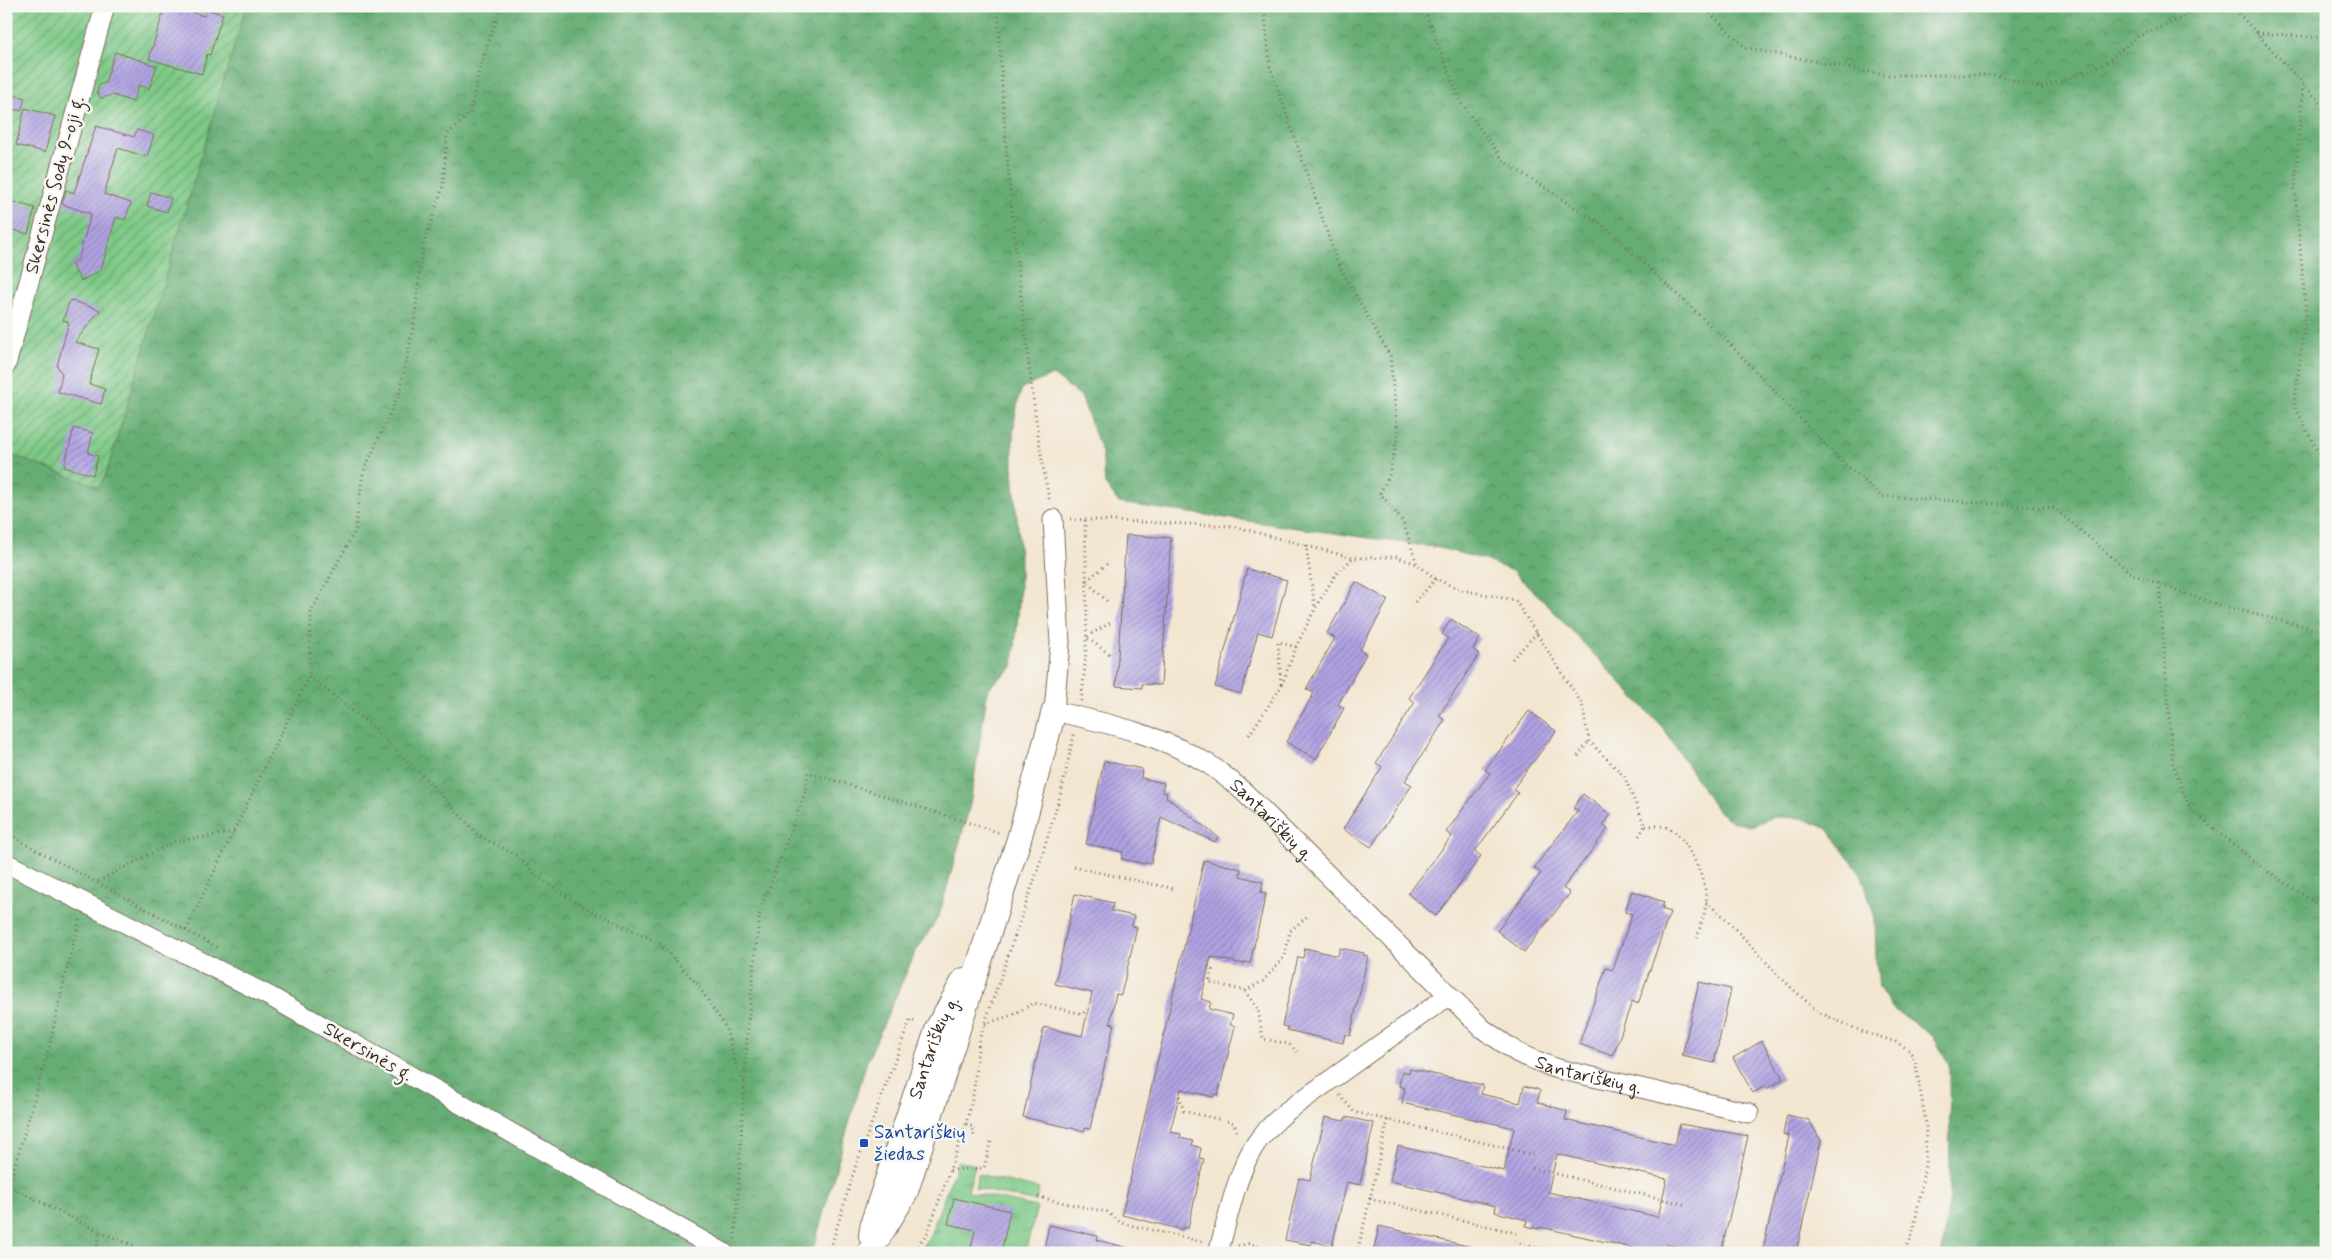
<svg xmlns="http://www.w3.org/2000/svg" width="2332" height="1259" font-family="Mynerve,sans-serif">
<defs>
<pattern id="grass-tufts" width="24" height="20" patternUnits="userSpaceOnUse" patternTransform="scale(1.25)"><rect width="24" height="20" fill="#7ec987"/><path d="M3 7l-1-3M5 7V3M7 7l1-3M15 17l-1-3M17 17v-4M19 17l1-3" fill="none" stroke="#68a36e"/></pattern>
<pattern id="forest-crowns" width="20" height="18" patternUnits="userSpaceOnUse" patternTransform="scale(1.25)"><rect width="20" height="18" fill="#66ad74"/><path d="M2 6a3 3 0 1 1 6 0M12 15a3 3 0 1 1 6 0" fill="none" stroke="#558d5f"/></pattern>
<pattern id="garden-furrows" width="10" height="10" patternUnits="userSpaceOnUse" patternTransform="scale(1.25)"><rect width="10" height="10" fill="#7ec987"/><path d="M-1 1l2-2M0 10L10 0M9 11l2-2" fill="none" stroke="#68a36e"/></pattern>
<pattern id="building-hatch" width="6" height="6" patternUnits="userSpaceOnUse" patternTransform="scale(1.25)"><rect width="6" height="6" fill="#b0a2e2"/><path d="M-1 1l2-2M0 6l6-6M5 7l2-2" fill="none" stroke="#9084b7"/></pattern>
</defs>
<rect width="100%" height="100%" fill="#f6f6f2"/>
<filter id="ink" filterUnits="userSpaceOnUse"><feTurbulence type="fractalNoise" baseFrequency=".02" numOctaves="2"/><feDisplacementMap in="SourceGraphic" scale="10" xChannelSelector="R" yChannelSelector="G"/><feConvolveMatrix kernelMatrix="1 2 1 2 8 2 1 2 1" color-interpolation-filters="sRGB"/></filter>
<filter id="wash" filterUnits="userSpaceOnUse"><feTurbulence type="fractalNoise" baseFrequency=".0096" numOctaves="4" result="noise"/><feDisplacementMap in="SourceGraphic" scale="20" xChannelSelector="R" yChannelSelector="G"/><feGaussianBlur stdDeviation="1.12" result="paint"/><feColorMatrix in="noise" values="0 0 0 0 0 0 0 0 0 0 0 0 0 0 0 0 0 1.4 0 .05"/><feComposite in="paint" operator="in"/></filter>
<g filter="url(#wash)">
<rect width="100%" height="100%" fill="#f3e6d1"/>
<g fill="url(#grass-tufts)" stroke="#5c7a52">
<polygon points="958,1161 975,1165 968,1192 1037,1207 1025,1253 916,1253 929,1238"/>
<polygon points="978,1174 1039,1189 1036,1202 975,1188"/>
</g>
<path fill="url(#forest-crowns)" stroke="#506c49" d="M 246,6 L 2326,6 L 2326,1253 L 1942,1253 L 1950,1195 L 1949,1064 L 1933,1036 L 1893,1009 L 1879,988 L 1876,959 L 1875,918 L 1862,876 L 1828,829 L 1802,818 L 1774,817 L 1750,826 L 1731,821 L 1716,809 L 1663,728 L 1541,598 L 1512,571 L 1482,559 L 1440,548 L 1119,503 L 1105,484 L 1102,453 L 1081,396 L 1053,375 L 1022,388 C 1003,443 1019,507 1020,564 C 1021,598 1016,633 1013,667 L 988,688 L 970,805 L 939,916 L 915,953 L 866,1064 L 812,1253 L 6,1253 L 6,453 L 98,487 L 107,472 Z"/>
<polygon fill="url(#garden-furrows)" stroke="#5c7a52" points="6,6 246,6 107,472 99,487 6,453"/>
<g id="blocks">
<g fill="url(#building-hatch)" fill-rule="evenodd">
<polygon points="165,6 174,6 204,16 206,9 223,14 210,55 207,54 202,74 149,59"/>
<polygon points="115,52 157,66 149,89 139,85 133,102 113,95 101,98 97,92 99,85 105,83"/>
<polygon points="6,93 25,98 21,111 6,107"/>
<polygon points="25,108 55,116 45,152 16,145"/>
<polygon points="96,126 134,137 137,130 154,135 147,157 118,148 104,194 131,203 125,220 116,217 101,270 81,281 71,264 78,260 91,214 62,204 66,190 74,193"/>
<polygon points="151,192 171,198 167,212 147,206"/>
<polygon points="6,200 35,208 28,234 6,228"/>
<polygon points="70,300 100,310 75,342 99,349 89,384 105,389 101,404 58,392 62,374 57,366 69,322 63,320"/>
<polygon points="74,428 93,433 88,453 98,456 93,475 64,467"/>
<polygon points="1126,535 1171,538 1161,685 1142,684 1142,688 1116,686"/>
<polygon points="1247,569 1287,580 1272,636 1258,632 1241,694 1215,687"/>
<polygon points="1356,582 1388,600 1360,650 1366,654 1338,705 1344,708 1316,759 1286,742 1314,693 1306,689 1335,638 1327,633"/>
<polygon points="1451,619 1480,638 1473,649 1479,654 1439,716 1445,720 1405,781 1412,785 1371,847 1343,829 1382,767 1376,763 1415,702 1409,698 1448,638 1442,634"/>
<polygon points="1529,711 1556,731 1513,789 1518,793 1475,851 1481,856 1436,916 1408,894 1452,836 1446,832 1490,773 1485,770"/>
<polygon points="1104,761 1142,769 1141,778 1164,783 1162,792 1167,793 1166,797 1218,837 1215,842 1161,817 1151,863 1146,862 1146,864 1121,859 1123,852 1086,844"/>
<polygon points="1583,794 1611,815 1603,825 1608,829 1563,888 1570,893 1524,952 1497,931 1541,873 1534,868 1578,811 1573,808"/>
<polygon points="1204,860 1241,869 1240,876 1263,882 1261,893 1266,894 1250,963 1244,962 1244,964 1211,957 1201,999 1211,1002 1209,1009 1233,1015 1230,1025 1235,1026 1218,1095 1214,1094 1213,1097 1181,1089 1170,1132 1181,1134 1180,1138 1193,1141 1192,1145 1201,1148 1199,1158 1204,1159 1188,1228 1183,1227 1183,1230 1122,1215"/>
<polygon points="1632,891 1664,902 1662,909 1670,912 1638,1004 1632,1001 1613,1056 1579,1044 1606,968 1613,970 1632,914 1625,912"/>
<polygon points="1075,894 1113,903 1111,911 1134,916 1132,926 1137,927 1121,995 1116,994 1110,1023 1114,1024 1090,1129 1085,1128 1084,1131 1023,1117 1044,1027 1082,1036 1092,993 1055,984"/>
<polygon points="1305,948 1338,956 1340,948 1364,953 1363,955 1368,956 1350,1036 1345,1034 1343,1043 1287,1030 1288,1027 1282,1026 1298,957 1303,958"/>
<polygon points="1699,982 1731,989 1714,1063 1682,1056"/>
<polygon points="1762,1041 1783,1079 1767,1089 1765,1086 1753,1093 1733,1058"/>
<path d="M 1410,1069 L 1483,1085 L 1481,1094 L 1520,1103 L 1524,1086 L 1537,1089 L 1540,1091 L 1537,1102 L 1567,1111 L 1565,1120 L 1675,1145 L 1680,1124 L 1748,1136 L 1721,1253 L 1703,1253 L 1666,1244 L 1664,1253 L 1655,1253 L 1540,1227 L 1539,1229 L 1526,1226 L 1527,1220 L 1495,1212 L 1496,1206 L 1390,1181 L 1398,1146 L 1504,1171 L 1514,1128 L 1402,1103 L 1405,1088 L 1399,1086 L 1402,1071 L 1409,1073 ZM 1557,1154 L 1667,1179 L 1658,1217 L 1548,1192 Z"/>
<polygon points="1787,1115 1809,1120 1821,1141 1796,1253 1762,1253 1789,1136 1783,1134"/>
<polygon points="1325,1117 1344,1121 1346,1117 1374,1123 1360,1185 1347,1182 1332,1246 1312,1241 1311,1245 1285,1240 1299,1178 1310,1180"/>
<polygon points="954,1198 1010,1211 1001,1253 971,1248 975,1230 948,1224"/>
<polygon points="1049,1225 1098,1236 1097,1240 1128,1248 1127,1253 1043,1253"/>
<polygon points="1379,1226 1472,1247 1471,1253 1373,1253"/>
</g>
</g>
</g>
<g filter="url(#ink)">
<use href="#blocks" fill-opacity="0" stroke="#7b6c5d" stroke-width="1"/>
<g fill="none" stroke-linecap="round" stroke-linejoin="round">
<g stroke="#7b6c5d" stroke-width="21">
<g id="minor">
<polyline points="6,365 105,6"/>
<path id="s1" d="M 1053,519 L 1060,643 L 1054,711 C 1106,723 1158,734 1205,762 C 1219,770 1232,782 1244,792 L 1483,1029 L 1518,1053 L 1554,1068 L 1749,1113"/>
<polyline points="6,863 271,997 724,1253"/>
<path d="M 1218,1253 C 1228,1219 1236,1174 1255,1145 C 1263,1132 1275,1122 1287,1111 L 1448,996"/>
</g>
</g>
<g stroke="#7b6c5d" stroke-width="26">
<g id="major">
<path id="s2" d="M 871,1236 L 873,1222 L 938,1027 L 964,980"/>
<polyline points="869,1253 905,1194 1019,839 1054,711"/>
</g>
</g>
<g stroke="#7b6c5d" stroke-width="3" stroke-dasharray="1 4" stroke-linecap="butt">
<path d="M 998,6 C 1002,114 1012,223 1025,330 C 1032,388 1038,446 1050,503"/>
<polyline points="1264,6 1270,66 1338,264 1390,356 1398,435 1389,476 1380,493 1403,522 1417,564"/>
<polyline points="1423,6 1461,103 1505,162 1605,227 1727,341 1835,455 1881,496 2054,508 2132,574 2215,604 2326,632"/>
<polyline points="1703,6 1746,48 1885,75 1996,75 2042,88 2103,65 2138,36 2183,18 2197,6"/>
<polyline points="2232,6 2326,109"/>
<polyline points="2257,33 2326,38"/>
<polyline points="2303,85 2295,189 2306,314 2294,405 2326,468"/>
<path d="M 1070,519 L 1232,526 L 1353,558 L 1396,557 L 1417,564 L 1436,579 L 1461,590 L 1515,600 L 1582,704 L 1589,741 L 1624,776 L 1645,826 C 1652,826 1662,825 1668,828 C 1687,835 1709,885 1706,904 C 1704,915 1700,927 1697,938"/>
<polyline points="1306,545 1315,609"/>
<polyline points="1107,564 1086,581 1107,601"/>
<polyline points="2159,583 2173,764 2190,809 2257,864 2326,910"/>
<polyline points="1415,602 1436,579"/>
<polyline points="1109,654 1086,637 1110,623"/>
<polyline points="1512,659 1537,633"/>
<polyline points="309,676 370,725 437,790 478,835 514,854 538,877 580,905 661,944 697,984 726,1028 739,1075 745,1082"/>
<polyline points="1281,684 1278,642 1296,647"/>
<path d="M 1081,701 C 1090,641 1086,580 1085,519"/>
<polyline points="1249,735 1281,687 1296,647 1317,605 1336,574 1353,558"/>
<polyline points="1578,756 1589,741"/>
<polyline points="6,831 20,841 218,948"/>
<polyline points="1639,836 1645,826"/>
<polyline points="1074,867 1175,889"/>
<polyline points="98,881 174,842 234,832"/>
<polyline points="1706,902 1725,918 1781,978 1818,1012 1861,1031 1896,1042 1909,1050 1915,1060 1926,1123 1925,1165 1914,1228 1905,1253"/>
<polyline points="80,920 65,976 49,1048 9,1186 100,1232 96,1253"/>
<polyline points="186,930 309,676 311,612 355,531 363,473 400,391 414,323 423,246 443,186 447,135 470,113 480,67 501,6"/>
<polyline points="1208,966 1212,970 1209,982 1245,991 1258,1009 1263,1039 1289,1044 1297,1052"/>
<polyline points="1245,991 1263,981 1285,956 1290,931 1309,915"/>
<polyline points="985,1024 1012,1015 1034,1003 1083,1014 1087,1009"/>
<polyline points="1340,1095 1354,1112 1535,1155"/>
<polyline points="1179,1096 1184,1111 1234,1123 1237,1132"/>
<polyline points="966,1124 973,1127 974,1137"/>
<polyline points="1532,1168 1687,1205"/>
<polyline points="950,1170 984,1168 991,1141"/>
<polyline points="1038,1197 1107,1212 1121,1223 1203,1242"/>
<polyline points="1370,1199 1388,1120"/>
<polyline points="100,1232 151,1253"/>
<polyline points="735,1239 748,1024 760,911 805,793 808,772 1001,833"/>
<polyline points="1515,1242 1564,1253"/>
<polyline points="1238,1246 1248,1244 1287,1253"/>
<polyline points="829,1253 855,1168 910,1020 918,1022"/>
<polyline points="912,1253 928,1232 966,1124 973,1096 979,1040 1037,872 1062,789 1074,734"/>
<polyline points="1115,1253 1116,1249"/>
<polyline points="1357,1253 1370,1199 1517,1233"/>
</g>
<use href="#minor" stroke="#fff" stroke-width="19"/>
<use href="#major" stroke="#fff" stroke-width="24"/>
</g>
</g>
<rect fill="#1a4fb4" stroke="#f6f6f2" stroke-width="2" x="859" y="1138" width="10" height="10" rx="2.5"/>
<g text-anchor="middle" dominant-baseline="central" stroke-width="5" stroke-linejoin="round" paint-order="stroke">
<g font-size="19" fill="#3b2a1e" stroke="#f6f6f2">
<text transform="translate(55 185) rotate(-75)">Skersinės Sodų 9-oji g.</text>
<text stroke="none"><textPath href="#s1" startOffset="441">Santariškių g.</textPath></text>
<text stroke="none"><textPath href="#s2" startOffset="199">Santariškių g.</textPath></text>
<text transform="translate(368 1052) rotate(30)">Skersinės g.</text>
<text stroke="none"><textPath href="#s1" startOffset="855">Santariškių g.</textPath></text>
</g>
<g font-size="19" fill="#164399" stroke="#f6f6f2" text-anchor="start">
<text x="874" y="1132">Santariškių<tspan x="874" dy="22">žiedas</tspan></text>
</g>
</g>
<rect width="2332" height="1259" fill="none" stroke="#f6f6f2" stroke-width="25"/>
</svg>
